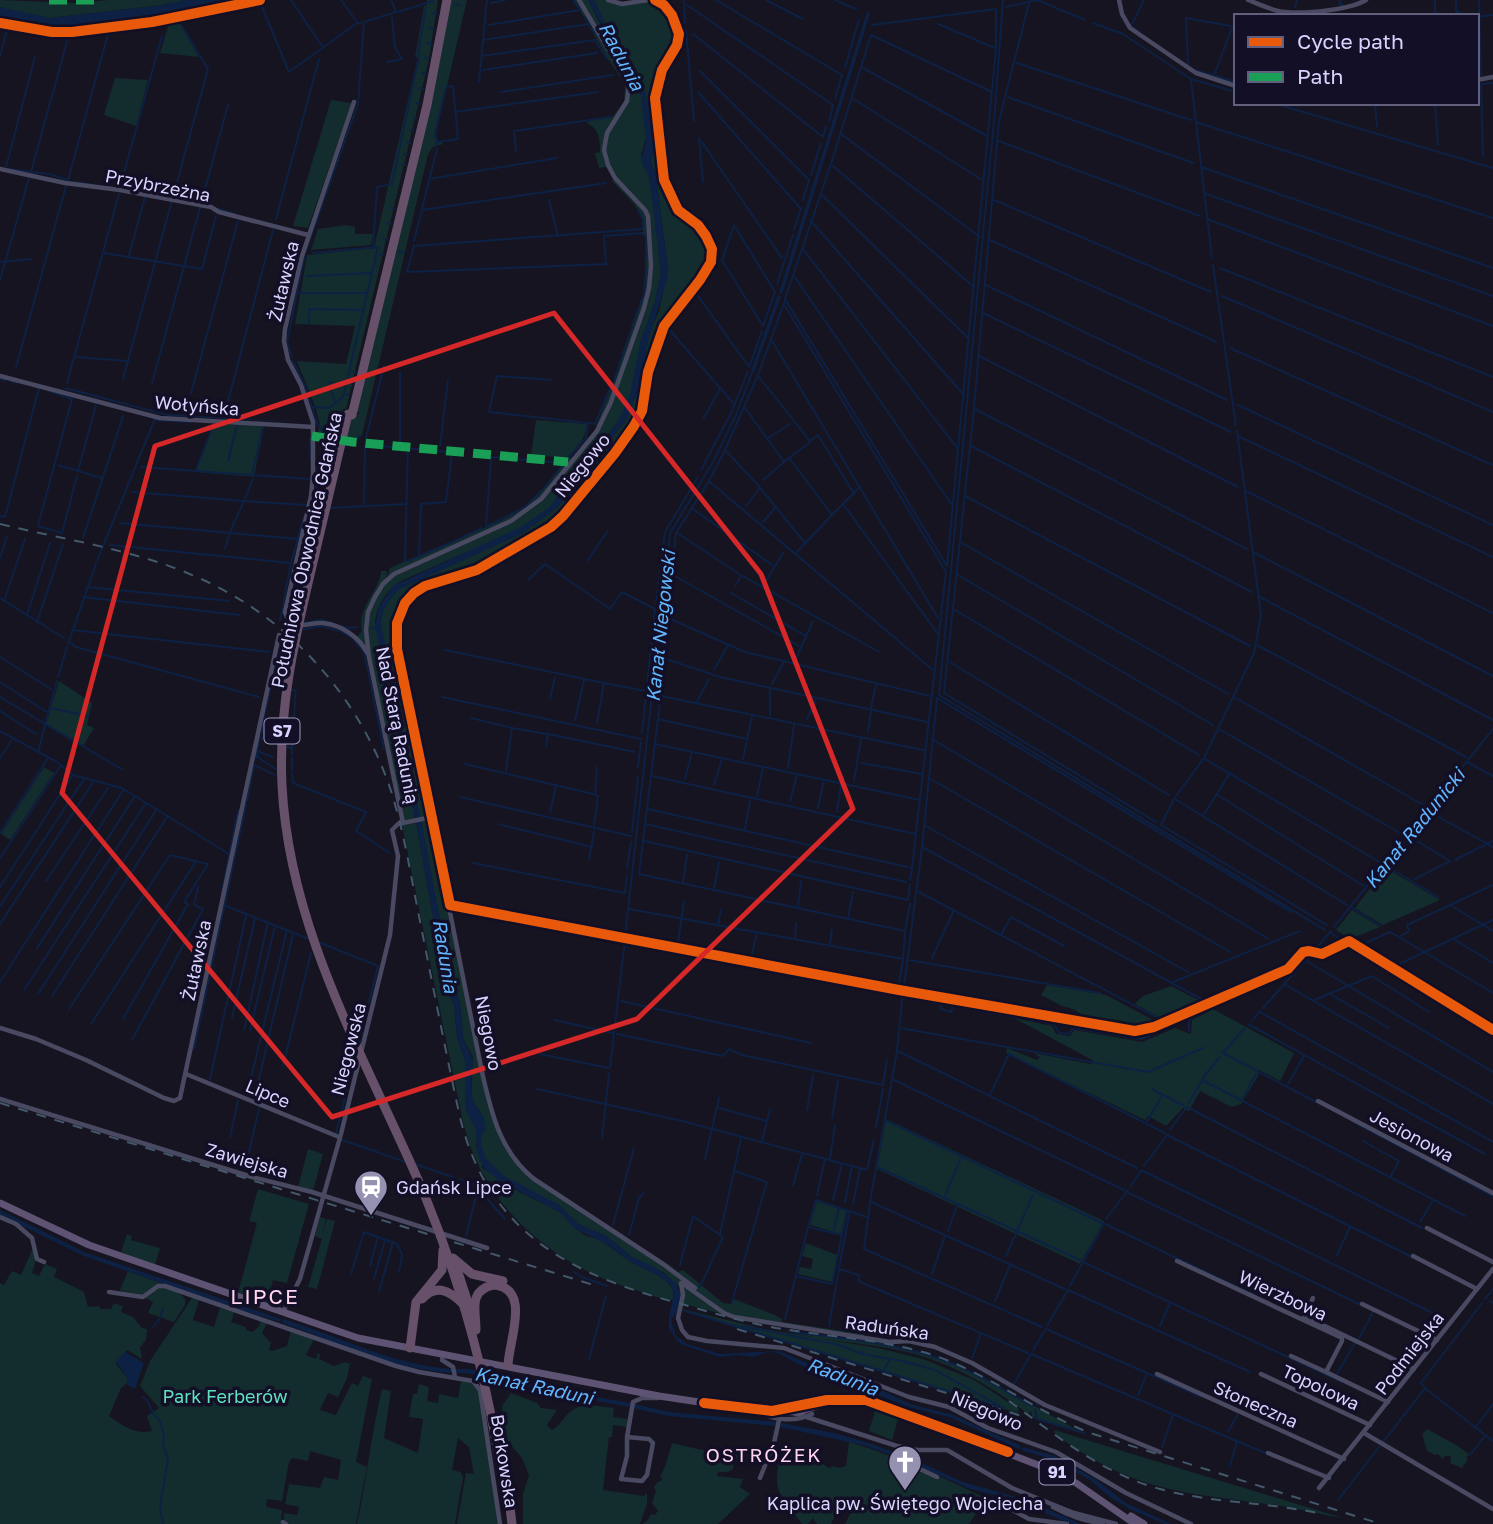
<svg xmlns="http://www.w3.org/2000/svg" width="1493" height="1524" font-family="'Golos Text',sans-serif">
<rect width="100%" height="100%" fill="#161421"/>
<g fill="#132c2d">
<polygon points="0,0 76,3 108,0 186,0 163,5 50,18 3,9 0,7"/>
<polygon points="427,0 438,0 429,59 346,409 342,409 344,413 356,416 360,413 357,412 450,0 467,0 436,133 438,142 442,141 443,144 433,147 428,154 362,435 355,441 322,438 317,434 320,425 315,406 297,361 346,364 355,326 295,324 307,255 374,248 418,57 415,57 424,6 427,5"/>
<path d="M 574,0 L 588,0 L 608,39 L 619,49 L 640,88 L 647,135 L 641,155 L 643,166 L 648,173 L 653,199 L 661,273 L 655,302 L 640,343 L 635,389 L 625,414 L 579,468 L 555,505 L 532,521 L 531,524 L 403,580 C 387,589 378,603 375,621 L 415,819 L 404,821 L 369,654 L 357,637 L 362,631 C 356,609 380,590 381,571 L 387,571 L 386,579 L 390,568 L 396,565 L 501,521 L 525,507 L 538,495 L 567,459 L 574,457 L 593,434 L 614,381 L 645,292 L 646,237 L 643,233 C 647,211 625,196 612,181 L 614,180 L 606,167 L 599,168 L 595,153 L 600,152 C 600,141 599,128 588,124 L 587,121 L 612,117 L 624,102 L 625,84 L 608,59 Z"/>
<path d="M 594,0 L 606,0 L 613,4 L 655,1 C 670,9 675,23 678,39 L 665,62 L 655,99 L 663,178 L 673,203 L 700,228 L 711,249 L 708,266 L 660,331 L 644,396 L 635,424 L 560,518 L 478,568 L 413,593 L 403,606 L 395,631 L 424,789 L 424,803 L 426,791 L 431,816 L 420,818 L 379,622 L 382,608 L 394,590 L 523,533 L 558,507 L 626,420 L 638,390 L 647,337 L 659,311 L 668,270 L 656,176 L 651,161 L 641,80 L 622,48 L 608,30 Z"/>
<polygon points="179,22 199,57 160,53 169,23"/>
<polygon points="115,78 148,80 136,126 104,115"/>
<polygon points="331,100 351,103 351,105 308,228 293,226"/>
<polygon points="346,225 355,227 355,234 373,234 371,245 311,250 318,229"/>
<path d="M 536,420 L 587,424 C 586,439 577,447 567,458 L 531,455 Z"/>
<polygon points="213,424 264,426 254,477 195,472"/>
<polygon points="59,681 92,703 87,725 94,728 83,746 46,725"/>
<polygon points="44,767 54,773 10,840 1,834"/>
<polygon points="431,820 491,1114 504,1145 524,1172 663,1263 666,1262 678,1272 683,1270 723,1303 731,1304 734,1299 775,1315 782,1319 782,1322 864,1334 864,1339 754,1322 680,1303 679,1287 664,1273 632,1257 606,1236 578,1224 559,1205 505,1179 483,1157 481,1148 481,1113 471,1099 473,1057 463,1038 460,1002 451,983 451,960 440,921 421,821"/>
<path d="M 416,823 L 433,916 L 446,962 L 445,983 L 454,1005 L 457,1037 L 465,1061 L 465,1100 L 478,1126 L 476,1147 L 483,1163 L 482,1168 C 493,1173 503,1182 514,1189 C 528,1197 544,1203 558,1211 C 572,1219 578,1238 597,1238 L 631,1262 L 663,1278 L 673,1288 L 673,1300 C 660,1299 645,1293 632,1289 C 551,1264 483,1206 463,1122 L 402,825 Z"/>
<polygon points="1386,868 1440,900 1383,925 1355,908"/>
<polygon points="1352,910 1380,927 1350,939 1336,930"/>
<polygon points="1047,985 1106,995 1159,1023 1139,1028 1092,1021 1075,1010 1060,1005 1041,995"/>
<polygon points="1171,986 1204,1003 1162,1019 1135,1004 1143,996"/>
<polygon points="1213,1009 1294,1053 1280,1081 1259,1070 1258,1076 1241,1104 1232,1107 1200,1091 1189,1111 1183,1108 1166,1126 1148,1116 1145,1120 1006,1053 1007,1048 1037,1060 1040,1057 1033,1053 1091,1064 1094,1061 1014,1018 1052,1026 1056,1034 1070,1036 1074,1030 1142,1042 1175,1028 1191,1034 1192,1020"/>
<polygon points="886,1119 1104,1221 1080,1264 877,1169"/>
<polygon points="308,1149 323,1154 313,1191 298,1187"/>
<polygon points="258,1189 309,1204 287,1283 273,1280 270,1291 275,1293 271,1304 238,1293 257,1223 249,1221"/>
<polygon points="817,1201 846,1211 841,1234 810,1225"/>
<polygon points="320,1217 326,1219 322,1234 327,1219 335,1221 317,1289 308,1287 322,1239 315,1236"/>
<polygon points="127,1234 132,1236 131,1240 160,1248 155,1265 121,1252"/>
<polygon points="806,1243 837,1255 832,1282 798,1274 800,1267 811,1269 813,1259 802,1256"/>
<path d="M 33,1248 L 36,1260 L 32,1273 L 39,1276 L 45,1264 L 57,1269 L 54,1277 L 84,1292 L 88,1307 L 99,1306 L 101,1309 L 111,1309 L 114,1303 L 123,1306 L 121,1312 L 133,1317 L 142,1328 L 147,1329 L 146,1340 L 140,1347 L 142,1359 L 127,1350 L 116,1364 L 128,1379 L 126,1384 L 121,1388 L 109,1416 C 123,1426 135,1435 152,1431 L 147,1416 L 159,1408 L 140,1386 L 150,1361 L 192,1298 L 199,1300 L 193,1320 L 214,1327 L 220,1308 L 234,1312 L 231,1322 L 246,1327 L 246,1330 L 253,1332 L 259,1326 L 261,1319 L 268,1321 L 262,1333 L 271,1343 L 269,1350 L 272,1351 L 287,1346 L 291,1330 L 314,1339 L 306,1355 L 316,1359 L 318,1353 L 320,1354 L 319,1359 L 334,1366 L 345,1362 L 350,1364 L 347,1378 L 338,1397 L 328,1393 L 320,1410 L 336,1415 L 352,1383 L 358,1386 L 363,1376 L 372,1379 L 356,1462 L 367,1467 L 356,1524 L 288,1524 L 284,1520 L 284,1513 L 297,1515 L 299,1507 L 285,1504 L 289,1484 L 320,1488 L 324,1477 L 338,1480 L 341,1460 L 310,1451 L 308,1461 L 292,1458 L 289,1462 L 282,1501 L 267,1499 L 266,1507 L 282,1510 L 281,1520 L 285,1524 L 0,1524 L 0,1283 L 4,1285 L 12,1271 L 21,1275 Z"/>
<polygon points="128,1271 193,1295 160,1284 145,1295 121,1291 120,1290"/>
<path d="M 158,1287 C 168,1287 179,1291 185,1299 L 185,1305 L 174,1322 L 148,1313 L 153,1302 L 144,1297 Z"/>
<polygon points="682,1309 764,1329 878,1348 923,1359 974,1380 1019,1409 1017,1413 684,1311"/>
<path d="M 783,1330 L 900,1347 L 942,1359 L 985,1378 L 1084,1434 L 1036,1419 L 1032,1416 L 1031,1411 L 1028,1414 C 986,1382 941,1357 888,1348 C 854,1342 815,1340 783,1330 Z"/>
<path d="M 461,1381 L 473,1383 L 479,1390 L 484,1419 L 481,1421 L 483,1421 L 499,1519 L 496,1520 L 499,1524 L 457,1524 L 466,1473 L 474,1474 L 469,1447 L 458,1438 L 452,1470 L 460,1472 L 463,1477 L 455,1524 L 357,1524 C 367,1479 371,1434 382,1389 L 391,1391 L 384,1438 L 418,1453 L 423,1419 L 409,1417 L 413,1394 L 417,1394 L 419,1384 L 429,1387 L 427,1401 L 438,1403 L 439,1394 L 458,1398 Z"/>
<path d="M 511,1393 L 537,1403 L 541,1408 L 557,1410 L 547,1425 L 552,1430 C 560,1426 562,1419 569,1413 C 581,1401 599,1407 614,1408 L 613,1417 L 628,1419 L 627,1427 L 613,1425 L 612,1437 L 609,1437 L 603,1490 L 644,1496 L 647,1493 L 647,1504 L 640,1524 L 523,1524 L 523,1494 L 529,1475 L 522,1458 L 504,1437 L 502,1406 Z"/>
<polygon points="875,1411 898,1419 892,1440 869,1431"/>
<polygon points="1427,1429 1458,1446 1470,1455 1468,1455 1466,1458 1468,1459 1462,1468 1450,1463 1451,1456 1445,1456 1443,1459 1438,1454 1435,1455 1427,1451 1422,1434"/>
<path d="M 1055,1430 L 1080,1438 L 1343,1518 C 1321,1515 1298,1508 1275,1505 C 1184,1493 1130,1491 1054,1433 Z"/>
<path d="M 849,1442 C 897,1456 941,1477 986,1498 L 969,1524 L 845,1524 L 850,1514 L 862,1508 L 839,1507 L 831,1524 L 817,1524 L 813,1518 L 808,1524 L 802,1524 C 797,1516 789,1509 784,1501 C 772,1485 779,1464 781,1445 L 817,1447 L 820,1462 L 829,1468 L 834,1466 L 839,1468 L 846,1466 Z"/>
<polygon points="672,1443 715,1453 736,1454 740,1459 733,1460 733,1469 728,1472 718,1472 717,1476 743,1479 740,1487 750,1494 718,1524 642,1524 647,1521 651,1514 655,1515 658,1511 652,1503 656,1491 654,1487 658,1482 663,1480 660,1477 666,1464"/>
</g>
<g fill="#0d2144">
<path d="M 186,0 L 233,0 C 158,16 76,39 0,18 L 0,7 L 50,18 L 163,5 Z"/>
<path d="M 588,0 L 594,0 L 608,30 L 622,48 L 643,83 L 655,144 L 651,161 L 656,176 L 668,270 L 667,280 L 649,337 L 638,390 L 626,420 L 558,507 L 523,533 L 400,589 C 390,597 381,611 381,624 L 420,818 L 415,819 L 376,630 L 369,628 L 375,627 L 379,607 L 393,586 L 521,527 L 549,508 L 579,468 L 616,425 L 630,395 L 640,343 L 655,302 L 661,273 L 656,231 L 653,231 L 656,229 L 649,177 L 641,161 L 646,140 L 641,96 Z"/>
<polygon points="66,387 167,414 312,423 168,416 64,389"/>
<polygon points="421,821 440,921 451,960 451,983 460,1002 463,1038 473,1060 471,1080 472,1096 475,1105 483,1116 486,1131 482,1133 481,1145 486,1159 504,1176 559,1205 578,1224 606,1236 632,1257 656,1268 676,1283 681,1298 677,1312 671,1320 676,1336 687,1344 720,1354 780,1351 797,1359 883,1391 910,1404 953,1415 1021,1446 1019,1449 952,1418 909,1407 798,1364 778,1353 768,1352 753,1357 737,1355 720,1357 683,1345 677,1341 669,1328 669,1317 674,1293 670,1284 659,1276 631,1262 608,1245 574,1228 560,1212 500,1181 484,1168 477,1152 476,1129 465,1109 465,1061 457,1037 454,1005 445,983 446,962 433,916 416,823"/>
<polygon points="0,1210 84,1252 281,1319 280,1322 221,1304 84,1256 0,1215"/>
<path d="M 284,1319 C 340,1337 393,1365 452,1369 L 453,1373 C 394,1370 338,1342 282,1323 Z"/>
<polygon points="125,1352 144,1363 135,1389 126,1384 128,1379 116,1362"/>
<polygon points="455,1369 470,1369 562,1391 631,1403 630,1407 559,1394 467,1373 456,1373"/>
<polygon points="634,1404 669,1412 777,1422 776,1426 669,1416 633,1408"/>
<polygon points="781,1423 834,1433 869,1443 913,1459 963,1482 1023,1499 1068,1518 1066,1522 1017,1501 970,1489 907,1461 863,1445 780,1427"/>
<polygon points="1023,1447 1055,1456 1095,1479 1126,1503 1171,1524 1165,1524 1132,1510 1110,1497 1090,1480 1054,1460 1021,1450"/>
</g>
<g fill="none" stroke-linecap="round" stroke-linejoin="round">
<g stroke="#0d2144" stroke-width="2">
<polyline points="291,0 322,46"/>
<polyline points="341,0 357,22"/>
<polyline points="684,0 685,23"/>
<polyline points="716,0 842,75 835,99"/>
<polyline points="766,0 803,19"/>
<polyline points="835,0 856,9"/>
<polyline points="1003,0 995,110 939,695 1325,930"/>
<polyline points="1341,0 1339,4 1343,5"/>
<polyline points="1435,0 1435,16"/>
<polyline points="1456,0 1456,11 1466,16"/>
<polyline points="1479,0 1481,77"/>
<polyline points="491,3 505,0"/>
<polyline points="1029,3 999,121 974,408 944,693 1156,822"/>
<polyline points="261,4 289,72 357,23 361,23"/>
<polyline points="455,4 460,5"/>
<polyline points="687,5 833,105 829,122"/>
<polyline points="1006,7 1037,0 1085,20"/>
<polyline points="1295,7 1297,0"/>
<polyline points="398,12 433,1"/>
<polyline points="432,13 437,14"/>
<polyline points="678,16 686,31 694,121"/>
<polyline points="585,17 594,33"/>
<polyline points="1477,17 1493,15"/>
<polyline points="1093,23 1123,34 1191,79 1236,92"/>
<polyline points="938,24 995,48"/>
<polyline points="489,25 580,10 573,0"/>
<polyline points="872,25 996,9 996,48 947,566 785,299 831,164 871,35 992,92"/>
<polyline points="429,28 434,29"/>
<polyline points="1138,31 1131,26 1144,0"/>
<polyline points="693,34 823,137 826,126"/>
<polyline points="483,40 589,24"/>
<polyline points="427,43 432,44"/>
<polyline points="0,56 7,30"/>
<polyline points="482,56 595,40 607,59"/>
<polyline points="425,58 429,59"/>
<polyline points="387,62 402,59 395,47 392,17"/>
<polyline points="1017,63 1191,120"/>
<polyline points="1188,65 1186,18 1236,27"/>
<polyline points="845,68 859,19"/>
<polyline points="863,68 987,136"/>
<polyline points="483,70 597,53"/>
<polyline points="1195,70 1236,82"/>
<polyline points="700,71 809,180 803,200"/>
<polyline points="422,73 426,74"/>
<polyline points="1214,75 1232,28"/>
<polyline points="1191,80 1212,258"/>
<polyline points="479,82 487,0"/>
<polyline points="1477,85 1493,83"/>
<polyline points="1481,85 1483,157"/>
<polyline points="419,88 423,89"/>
<polyline points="501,92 613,75"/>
<polyline points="698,92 801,209"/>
<polyline points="1008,97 1193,163"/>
<polyline points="852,98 984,181"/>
<polyline points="416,103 420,104"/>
<polyline points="1273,103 1493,168"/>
<polyline points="1375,103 1377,126"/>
<polyline points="1435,103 1438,145"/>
<polyline points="455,112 598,92"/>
<polyline points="413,117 416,118"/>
<polyline points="1196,122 1493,218"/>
<polyline points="410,130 413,130"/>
<polyline points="841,134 980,237"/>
<polyline points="999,141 1200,216"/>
<polyline points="407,142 410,143"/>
<polyline points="437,142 458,139 453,86 446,87 435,133 437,145"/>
<polyline points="516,151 514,131 611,117"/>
<polyline points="404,154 407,155"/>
<polyline points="402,164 405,165"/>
<polyline points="832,165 974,287"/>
<polyline points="6,167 35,57"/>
<polyline points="1201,167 1493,268"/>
<polyline points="8,169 49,174 68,180 108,34"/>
<polyline points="31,172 68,38"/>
<polyline points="811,175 821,143"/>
<polyline points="429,179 557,158"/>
<polyline points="74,182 94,185"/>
<polyline points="703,182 699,138 782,258"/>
<polyline points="120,187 162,36"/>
<polyline points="141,192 170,197"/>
<polyline points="1204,193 1493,296"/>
<polyline points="821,194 969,339"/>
<polyline points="549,200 558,236"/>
<polyline points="994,200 1211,292"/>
<polyline points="391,208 394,209"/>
<polyline points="219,209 234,214"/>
<polyline points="422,209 437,149"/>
<polyline points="276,219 319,59"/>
<polyline points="1207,219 1493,326"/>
<polyline points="811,221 964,395"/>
<polyline points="387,223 391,224"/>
<polygon points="734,225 775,292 763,326 722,260"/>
<polyline points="794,230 801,208"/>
<polyline points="383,239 387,240"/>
<polyline points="990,240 1217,342"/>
<polyline points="414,241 422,210 606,183"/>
<polyline points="373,248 377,187 392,184 419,56 418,53 426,7"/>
<polyline points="803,249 958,449"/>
<polyline points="398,251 404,253"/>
<polyline points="104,253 202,269 216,216"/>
<polyline points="380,254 383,255"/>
<polyline points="129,256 145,197"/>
<polyline points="0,262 31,259"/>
<polyline points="606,263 604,236 642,233 646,237 646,259"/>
<polyline points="608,264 407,272 414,246 643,229 643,220 638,210"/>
<polyline points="1213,265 1236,426"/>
<polyline points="1220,268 1493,377"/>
<polyline points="307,276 372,273"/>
<polyline points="794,276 952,505"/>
<polyline points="0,280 29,178"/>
<polyline points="777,284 793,235"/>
<polyline points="986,285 1227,400"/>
<polyline points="299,293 367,293"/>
<polyline points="1222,296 1493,412"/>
<polyline points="785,301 758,375 725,450 709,481 676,533 662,658 662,686 639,874 905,931 910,904"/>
<polyline points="785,306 946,572 912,868"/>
<polyline points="684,309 696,293 749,367 762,331"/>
<polyline points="983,313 1231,432"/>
<polyline points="309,323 309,309 362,310"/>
<polyline points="631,330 644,294 646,269"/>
<polyline points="772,341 938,618"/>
<polyline points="1230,348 1493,465"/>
<polyline points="979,356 1238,487"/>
<polyline points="75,357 128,361"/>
<polyline points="292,357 287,342 305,253 358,104 364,22 396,12 391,0"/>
<polyline points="293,361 306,389 317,423 327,437 339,439"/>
<polyline points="16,367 66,186"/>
<polyline points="352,372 355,372"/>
<polyline points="654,373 668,328 733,403"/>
<polyline points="759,377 810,441 818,435 853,492"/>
<polyline points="0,379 5,380"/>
<polyline points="123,379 208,69 181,25"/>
<polyline points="551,380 497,376 489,412 588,423 586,438 567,459"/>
<polyline points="10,381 17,383"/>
<polyline points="614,381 630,333"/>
<polyline points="332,382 328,383 335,401"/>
<polyline points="350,382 352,383"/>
<polyline points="67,383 119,194"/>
<polyline points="152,383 228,105"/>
<polyline points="49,391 72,399 38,526 62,533 77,476"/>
<polyline points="191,393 238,221"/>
<polyline points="346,394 349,395"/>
<polyline points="1238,405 1493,525"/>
<polyline points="312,407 329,408 343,397 378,247 313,253"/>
<polyline points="745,408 784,462 810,442"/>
<polyline points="975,409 1247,549"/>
<polyline points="225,413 273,230"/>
<polyline points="703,419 720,389"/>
<polyline points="154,420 191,422"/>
<polyline points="589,423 595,424 612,384"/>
<polyline points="263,426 252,475 311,479"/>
<polyline points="1237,431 1261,615 1254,653 1204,758 1174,799 1161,825 1327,925"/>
<polyline points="1238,436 1493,557"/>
<polyline points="366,438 384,366"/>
<polyline points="768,438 790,424"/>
<polyline points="310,439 311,459"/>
<polyline points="345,439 354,440 360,436"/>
<polyline points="400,443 400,373"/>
<polyline points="368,445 460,453"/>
<polyline points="440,446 448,380"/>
<polyline points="971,446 1252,592"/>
<polyline points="726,451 757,484 805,543"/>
<polyline points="790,459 832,515 842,505"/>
<polyline points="228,461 237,425"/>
<polyline points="58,465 102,478"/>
<polyline points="141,467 251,475"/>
<polyline points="196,470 214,423"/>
<polyline points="701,470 732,411 748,371"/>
<polyline points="78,471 96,405"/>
<polyline points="253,479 244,501 307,505"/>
<polyline points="763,480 783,463"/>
<polyline points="710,482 933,670"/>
<polyline points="545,487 552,479"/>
<polyline points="859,488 843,504 938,634"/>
<polyline points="542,490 525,507 486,527 491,457 564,463 554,476"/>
<polyline points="1246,491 1493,613"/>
<polyline points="132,492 244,501"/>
<polyline points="965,496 1250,646"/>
<polyline points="364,504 365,446"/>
<polyline points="746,506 759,489"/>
<polyline points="311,508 316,486 315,465"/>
<polyline points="331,508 406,504"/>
<polyline points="311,509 323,508"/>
<polyline points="693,509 772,565"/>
<polyline points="0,516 5,517 39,388"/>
<polyline points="763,522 775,508"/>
<polyline points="120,523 298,539"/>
<polyline points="677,533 741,575 879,652"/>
<polyline points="83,538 123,416"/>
<polyline points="461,538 482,528"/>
<polyline points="962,543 1228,694"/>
<polyline points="110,545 291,563"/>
<polyline points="225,549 230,532 243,503"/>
<polyline points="429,552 459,539"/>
<polyline points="797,552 831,516"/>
<polyline points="1255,553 1493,676"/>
<polyline points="419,556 421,504 446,502 452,453"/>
<polyline points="0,558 7,536"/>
<polyline points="97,561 154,421"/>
<polyline points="405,561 408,449"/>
<polyline points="408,561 427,553"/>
<polyline points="587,561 608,531"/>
<polyline points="673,575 801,647"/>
<polyline points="958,575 1213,725"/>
<polyline points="528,580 545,564 610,609 622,592 655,609 642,733"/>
<polyline points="735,586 741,576"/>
<polyline points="763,586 783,553"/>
<polyline points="87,587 229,601"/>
<polyline points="731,593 806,636"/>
<polyline points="1258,596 1493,720"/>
<polyline points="83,597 239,615"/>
<polyline points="0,598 64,638"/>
<polyline points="4,601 25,539"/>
<polyline points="656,604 665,532 698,477"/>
<polyline points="283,605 291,563 304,517"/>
<polyline points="288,608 289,615 294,621"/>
<polyline points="955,610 1199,755"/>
<polyline points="27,615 50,543"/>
<polyline points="668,618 745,652 930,696"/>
<polyline points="280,620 283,608"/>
<polyline points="37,622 63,544"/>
<polyline points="303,623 320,620 332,623"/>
<polyline points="340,626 349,628 357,627"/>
<polyline points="72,630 270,652"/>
<polyline points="301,630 322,626 339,631"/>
<polyline points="342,632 351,637"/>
<polyline points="354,640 364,652 384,749"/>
<polyline points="69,642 76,647 259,697"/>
<polyline points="68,644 96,564"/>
<polyline points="1257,645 1466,757"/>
<polyline points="445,650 604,683 597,723"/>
<polyline points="0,657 51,689"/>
<polyline points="663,658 720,677 928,722"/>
<polyline points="795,661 813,621"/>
<polyline points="948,661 1169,795"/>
<polyline points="714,670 728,645"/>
<polyline points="58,677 67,647"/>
<polyline points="0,682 47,712"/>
<polyline points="273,683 285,687"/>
<polyline points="604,683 646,691"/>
<polyline points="772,684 784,661"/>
<polyline points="290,689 296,691 295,698"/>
<polyline points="770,689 770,715"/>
<polyline points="661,696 923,750"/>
<polyline points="0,697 123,770"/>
<polyline points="442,697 641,739"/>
<polyline points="1234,697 1427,807"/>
<polyline points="937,698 1291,912"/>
<polyline points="550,699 555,677"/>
<polyline points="697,702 709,679"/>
<polyline points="51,708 88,716"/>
<polyline points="871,708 876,685"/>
<polyline points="0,711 36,734"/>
<polyline points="264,717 279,647 288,631 295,630"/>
<polyline points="294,718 295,701"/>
<polyline points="471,718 512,728 506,771"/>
<polyline points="658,719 747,739"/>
<polyline points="807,719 816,700"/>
<polyline points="575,720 584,680"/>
<polyline points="512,728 547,734"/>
<polyline points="1219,729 1405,836"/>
<polyline points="0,731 57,762 73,775 122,788 229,854"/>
<polyline points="868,732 871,712"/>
<polyline points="261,734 264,720"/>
<polyline points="260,738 279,744"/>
<polyline points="292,739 293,721"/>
<polyline points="932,739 1267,938"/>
<polyline points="655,744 920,800"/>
<polyline points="284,746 292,748"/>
<polyline points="546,746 548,734 635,752"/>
<polyline points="257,751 273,757"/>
<polyline points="38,752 57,681"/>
<polyline points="257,754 260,759 276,769"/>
<polyline points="292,754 292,742"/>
<polyline points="292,757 292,771"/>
<polyline points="0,758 11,741"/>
<polyline points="256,758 260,736"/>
<polyline points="743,759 752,716"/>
<polyline points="1205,759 1381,863"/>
<polyline points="1467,762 1493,776"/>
<polyline points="861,763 922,774"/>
<polyline points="465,764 593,794"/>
<polyline points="638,767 641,742"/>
<polyline points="788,768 794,725"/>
<polyline points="292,774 293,783 366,812 356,831 390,853"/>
<polyline points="652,776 916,834"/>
<polyline points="929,778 1230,952"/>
<polyline points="685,779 692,752"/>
<polyline points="854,781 861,739"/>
<polyline points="714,785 722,759"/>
<polyline points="1216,794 1364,886"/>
<polyline points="757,796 763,767"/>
<polyline points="460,797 631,836"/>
<polyline points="1175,799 1347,905"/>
<polyline points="247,801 254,765 275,775"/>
<polyline points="790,801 797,775"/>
<polyline points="818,808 824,780"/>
<polyline points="648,809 912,868 910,880"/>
<polyline points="550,812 556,786"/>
<polyline points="837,812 841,784"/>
<polyline points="1430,812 1493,847"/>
<polyline points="1203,816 1230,773"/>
<polyline points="498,824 592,847"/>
<polyline points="645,824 906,882"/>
<polyline points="594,825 598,796 595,795 597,767"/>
<polyline points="924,825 1188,972"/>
<polyline points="745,829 750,801"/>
<polyline points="632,832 638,777"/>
<polyline points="0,833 48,758"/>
<polyline points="1410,837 1450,861 1415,879"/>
<polyline points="644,841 908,900 910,885"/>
<polyline points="922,847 1205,1001"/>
<polyline points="0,858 61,765"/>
<polyline points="589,860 594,831"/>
<polyline points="1455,860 1493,841"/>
<polyline points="473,863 625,893 627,875"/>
<polyline points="1386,866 1438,897"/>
<polyline points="627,868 631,842"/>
<polyline points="46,881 108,788"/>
<polyline points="683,882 687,855"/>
<polyline points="1493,885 1450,905 1493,931"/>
<polyline points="0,887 72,776"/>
<polyline points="714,889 719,862"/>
<polyline points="917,891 1162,1020 1196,1008"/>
<polyline points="222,892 238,811"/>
<polyline points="0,906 84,779"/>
<polyline points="226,906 309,939"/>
<polyline points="798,907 801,881"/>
<polyline points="1352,908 1381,926"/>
<polyline points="629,909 903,959 905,931"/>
<polyline points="848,918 853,892"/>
<polyline points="0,924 94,781"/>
<polyline points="718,924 721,910"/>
<polyline points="1334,927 1493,729"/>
<polyline points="1331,933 1345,942"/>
<polyline points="1001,935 1011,917 1064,946"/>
<polyline points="625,937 670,533 713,462 736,415 753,370"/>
<polyline points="1399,937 1493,993"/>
<polyline points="795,938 796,923"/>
<polyline points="1455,940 1493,963"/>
<polyline points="318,942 378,966 359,1043"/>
<polyline points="678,942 684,902"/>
<polyline points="830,944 832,929"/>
<polyline points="1350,945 1491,1031"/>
<polyline points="1361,945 1390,932 1399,937 1409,931 1407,925 1450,905"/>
<polyline points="37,948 135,796"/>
<polyline points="1314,951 1331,931"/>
<polyline points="732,954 751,958 757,933"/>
<polyline points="932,958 953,912"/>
<polyline points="909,960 1100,993"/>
<polyline points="1305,960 1493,1072"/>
<polyline points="1397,965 1493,920"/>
<polyline points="0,982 124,789"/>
<polyline points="1173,982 1300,931"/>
<polyline points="1284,984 1493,1104"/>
<polyline points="904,987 922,847 937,699"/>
<polyline points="898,989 903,960"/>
<polyline points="24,990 146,803"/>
<polyline points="903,993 897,1051 870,1202 864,1249 1042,1327"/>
<polyline points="38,994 157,809"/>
<polyline points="1330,994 1389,1028"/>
<polyline points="52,996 167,817"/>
<polyline points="903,997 940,1004 941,1009 951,1012 953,1006 1054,1024 1059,1033 1069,1034 1073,1028 1141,1039 1169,1028"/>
<polyline points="1314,1000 1372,976 1429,1012"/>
<polyline points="621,1001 811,1043"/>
<polyline points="1215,1006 1289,975 1291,976"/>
<polyline points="1263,1008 1311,954"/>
<polyline points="69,1009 170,855 208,864 184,902 188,904 123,1019"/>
<polyline points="1260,1012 1493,1142"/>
<polyline points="232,1018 255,918"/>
<polyline points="554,1020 613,1033"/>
<polyline points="1252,1021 1260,1011"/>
<polyline points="91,1024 195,863"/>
<polyline points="1248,1024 1485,1154"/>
<polyline points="900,1028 1148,1072 1203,1048"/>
<polyline points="244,1030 268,922"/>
<polyline points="250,1030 275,926"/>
<polyline points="1189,1031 1189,1020 1211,1008"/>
<polyline points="617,1034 723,1056 729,1049 742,1055 883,1085 887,1060"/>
<polyline points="132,1040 203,909 194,905 198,887"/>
<polyline points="194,1049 246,804"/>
<polyline points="898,1051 1137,1168"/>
<polyline points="1223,1053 1316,1102"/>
<polyline points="1223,1053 1245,1028"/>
<polyline points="540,1054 609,1068"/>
<polyline points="283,1066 311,953"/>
<polyline points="610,1067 625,940"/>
<polyline points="210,1079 246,916"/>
<polyline points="892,1079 1124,1190"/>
<polyline points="1202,1080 1465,1216"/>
<polyline points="1288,1084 1304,1056"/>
<polyline points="249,1086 287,930"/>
<polyline points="537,1089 682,1121 867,1170 874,1140"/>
<polyline points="1152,1089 1184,1106"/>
<polyline points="990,1095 1009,1054 1165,1133"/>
<polyline points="255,1096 293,934"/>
<polyline points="1242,1100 1256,1074"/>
<polyline points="1189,1103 1205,1075 1220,1057"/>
<polyline points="1187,1107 1422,1228"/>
<polyline points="719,1108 767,1121"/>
<polyline points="807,1110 813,1075"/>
<polyline points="832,1118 838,1081"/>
<polyline points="885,1120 1102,1223"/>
<polyline points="1352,1121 1493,1196"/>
<polyline points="1146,1123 1162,1096"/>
<polyline points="876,1127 883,1089"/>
<polyline points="1170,1130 1186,1108"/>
<polyline points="336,1133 356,1055"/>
<polyline points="1167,1135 1412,1257"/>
<polyline points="230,1137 238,1101"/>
<polyline points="602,1138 609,1073"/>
<polyline points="342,1140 406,1162"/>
<polyline points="762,1141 770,1109"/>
<polyline points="1363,1141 1399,1161 1391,1176"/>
<polyline points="705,1159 719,1098"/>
<polyline points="830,1159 835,1126"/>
<polyline points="415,1164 455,1178"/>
<polyline points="246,1165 259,1108"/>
<polyline points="1144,1166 1168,1134"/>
<polyline points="877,1167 1080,1260"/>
<polyline points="734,1170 741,1138"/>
<polyline points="1141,1170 1447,1320"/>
<polyline points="460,1179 478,1186"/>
<polyline points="793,1186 802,1154"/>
<polyline points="1130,1187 1141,1171"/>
<polyline points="480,1191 505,1219"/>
<polyline points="1127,1192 1359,1304"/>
<polyline points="817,1195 825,1159"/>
<polyline points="945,1196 960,1160"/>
<polyline points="833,1200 842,1164"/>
<polyline points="845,1202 852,1166"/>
<polyline points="871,1202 1065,1289"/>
<polyline points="853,1204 860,1169"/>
<polyline points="377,1210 385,1180"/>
<polyline points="1106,1219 1128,1190"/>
<polyline points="1420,1222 1432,1202"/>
<polyline points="1103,1223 1254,1295"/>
<polyline points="613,1225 634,1148"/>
<polyline points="809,1225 816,1200 849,1211"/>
<polyline points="834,1230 839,1208"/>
<polyline points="948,1231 957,1205"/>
<polyline points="720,1234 734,1171 767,1182 732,1302"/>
<polyline points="842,1234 847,1212"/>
<polyline points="629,1235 639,1198 644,1193"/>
<polyline points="466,1236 479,1185"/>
<polyline points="1337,1255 1350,1227"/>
<polyline points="1006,1256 1033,1195"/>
<polyline points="1083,1262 1342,1382"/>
<polyline points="680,1265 693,1216 723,1237 700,1287"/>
<polyline points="370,1266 378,1236"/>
<polyline points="839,1268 850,1211 869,1218"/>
<polyline points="574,1272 582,1277 607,1286"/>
<polyline points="351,1274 364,1232 397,1244 402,1255 399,1272"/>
<polyline points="932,1274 945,1236"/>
<polyline points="374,1279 385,1240"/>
<polyline points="1070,1286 1103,1225"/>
<polyline points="1068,1290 1250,1372"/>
<polyline points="379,1292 393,1242"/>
<polyline points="1485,1299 1493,1289"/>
<polyline points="995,1301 1010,1265"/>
<polyline points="1490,1301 1493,1303"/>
<polyline points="685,1311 1004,1408"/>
<polyline points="160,1317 163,1309"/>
<polyline points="785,1319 808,1227 842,1235 832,1284 795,1276"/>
<polyline points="158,1322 159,1319"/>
<polyline points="742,1326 839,1345 862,1354 862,1351"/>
<polyline points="829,1326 839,1269 859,1275 858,1281 1028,1353"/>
<polyline points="1047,1326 1068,1290"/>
<polyline points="1160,1326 1170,1303"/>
<polyline points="153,1327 156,1323"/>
<polyline points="1046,1329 1202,1397"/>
<path d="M 793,1332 C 846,1339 901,1343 951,1363 C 979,1374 1005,1391 1032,1406"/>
<polyline points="1358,1340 1373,1312"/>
<polyline points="1033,1350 1045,1330"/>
<polyline points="862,1354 902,1361 935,1370 1000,1406"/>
<polyline points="1031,1354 1265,1453"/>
<polyline points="972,1358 981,1333"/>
<polyline points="589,1359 606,1296"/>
<polyline points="884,1370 889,1361"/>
<polyline points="1337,1374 1355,1343"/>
<polyline points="1014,1384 1031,1354"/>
<polyline points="1426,1389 1493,1441"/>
<polyline points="1138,1395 1147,1374"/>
<polyline points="142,1397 147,1400 154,1415 160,1421 164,1436 163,1446 168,1458 160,1507 163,1524"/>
<polyline points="1037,1405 1038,1404"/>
<polyline points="1035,1409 1037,1419 1084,1433"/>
<polyline points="1475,1428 1493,1404"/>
<polyline points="1228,1432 1238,1414"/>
<polyline points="1383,1442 1425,1388 1421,1383 1482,1303"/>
<polyline points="1162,1447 1173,1415"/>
<polyline points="1470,1455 1485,1436"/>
<polyline points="1230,1466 1237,1442"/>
<polyline points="1338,1500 1379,1447"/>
</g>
<g stroke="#0d2144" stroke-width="3.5">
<polyline points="781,292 868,14"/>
<polyline points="753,370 779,297"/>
<polyline points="1063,1518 1077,1524"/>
</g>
<g stroke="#4a4962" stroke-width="4.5">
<polyline points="608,0 622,4 648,0"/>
<path d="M 655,0 L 664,5 L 672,15 L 679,34 L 677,45 L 662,70 L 655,98 L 664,180 L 678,210 L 698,225 L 706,236 L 712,249 L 711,262 L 700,280 L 662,330 L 648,372 L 643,406 L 634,426 L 563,516 L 548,529 L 477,570 L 417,590 L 403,608 L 397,623 L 395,638 L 482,1072 C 491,1112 500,1152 534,1179 L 663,1264 L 695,1288"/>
<polyline points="1119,0 1122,14 1130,28 1196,73 1236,86"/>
<path d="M 1248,0 C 1259,4 1272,11 1285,12 C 1306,14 1349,10 1366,0"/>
<polyline points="0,23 52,32 72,32 152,22 260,0"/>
<polyline points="1477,80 1493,77"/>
<path d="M 354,102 L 302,256 L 285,329 L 284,341 L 288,360 L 301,385 L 313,422 L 313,474 L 311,496 L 285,612 C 291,634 307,622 323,623 C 342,625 359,637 368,654"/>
<polyline points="0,169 65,183 120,190 211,207 219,212 308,235"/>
<polyline points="0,376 160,418 313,427"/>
<polyline points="403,823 369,657 366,630 368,612 375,597 383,584 394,574 511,521 541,499 597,431 611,402 644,308 649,288 651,266 648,216 645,210 615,178 608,165 604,150 607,133 627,101 629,84 579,0"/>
<polyline points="0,1028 36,1039 86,1060 164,1098 174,1101 180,1098 279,635"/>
<polyline points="186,1074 339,1137"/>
<polyline points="0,1099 252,1177 312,1192 487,1248"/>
<polyline points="1318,1101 1493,1193"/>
<polyline points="0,1217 16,1224 32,1238 37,1259 44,1262"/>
<polyline points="1427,1228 1493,1262"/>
<polyline points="1413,1256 1477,1289"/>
<polyline points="1177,1261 1342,1338 1342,1341 1326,1372 1388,1402"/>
<polyline points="688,1285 681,1283 683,1295 678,1318 682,1330 688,1337 707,1341 784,1348 909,1397 949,1407 988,1428 1056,1452 1126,1493 1191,1524"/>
<polyline points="686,1286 724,1313 734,1317 890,1342 909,1341 935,1347 972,1363 1045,1405 1160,1452"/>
<polyline points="109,1292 143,1297 158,1286 165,1286 396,1366 419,1372 473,1381 480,1390 500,1524"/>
<polyline points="1313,1298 1304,1316 1414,1369"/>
<polyline points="1362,1304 1437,1340"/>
<polyline points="283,1312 300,1279 341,1134 390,935 398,856 392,830 398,824 432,817"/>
<polyline points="443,1354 442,1360 453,1367 455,1377"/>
<polyline points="1291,1356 1326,1372"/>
<polyline points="1157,1374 1344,1459"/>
<polyline points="1261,1374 1370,1425"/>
<path d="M 759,1411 C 773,1421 796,1422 812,1414"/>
<polyline points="794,1413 897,1446 917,1450 947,1450 1012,1488 1074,1513 1116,1524"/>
<polyline points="1364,1433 1493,1509"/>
<polyline points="627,1437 627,1456 621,1479 642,1481 647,1475 653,1443 649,1439 627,1437 633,1402 642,1398 658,1398"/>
<polyline points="1268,1453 1329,1478"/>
<polyline points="890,1462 920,1469 937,1477"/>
<polyline points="760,1478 774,1443 779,1420"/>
<polyline points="1319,1488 1493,1269"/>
<polyline points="994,1500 1029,1519 1067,1524"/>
<path d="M 1053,1507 C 1066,1514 1089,1524 1103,1522"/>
<polyline points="283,1522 286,1524"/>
</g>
<g stroke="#5e5373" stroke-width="7">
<polyline points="0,1203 89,1245 358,1338 659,1396 759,1411 799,1412 835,1400"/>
<path d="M 783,1409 C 817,1404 846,1394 880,1404 L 1051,1470 L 1076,1483 L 1135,1524"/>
<polyline points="1131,1516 1144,1524"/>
</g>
<g stroke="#67516a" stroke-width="9">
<polyline points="352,415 427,105 447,0"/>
<polyline points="453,1258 472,1274 503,1281"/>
<polyline points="455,1263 470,1309"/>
<path d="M 422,1299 C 436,1283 450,1291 463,1304"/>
<path d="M 476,1330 C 476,1310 468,1291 493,1285 C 532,1287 509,1340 508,1365"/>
<polyline points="410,1348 416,1302 442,1270 443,1250"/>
<polyline points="504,1458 512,1524"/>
</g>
<g stroke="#43596b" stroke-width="2" stroke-dasharray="10 9" stroke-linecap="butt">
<path d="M 0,524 C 66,540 137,550 199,578 C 287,617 355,692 388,782 C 403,825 410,872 419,916 C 432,982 445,1048 459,1113 C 486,1232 569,1274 678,1303 C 710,1312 743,1322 776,1328 C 825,1336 875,1339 923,1352 C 983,1369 1032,1410 1090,1433 L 1381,1524"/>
<polyline points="0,1103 597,1286"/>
<polyline points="737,1329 1025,1417"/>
<path d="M 1009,1401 C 1057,1436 1101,1473 1160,1489 C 1211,1503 1265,1502 1318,1513"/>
</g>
<path stroke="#67516a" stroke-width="9" d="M 348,414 C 337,462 325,510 314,558 C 296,634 278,706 282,785 C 289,933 368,1062 425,1196 C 460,1281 484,1369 499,1459"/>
<g stroke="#1a9f57" stroke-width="9" stroke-dasharray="18 9" stroke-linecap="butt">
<polyline points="49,0 100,0"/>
<polyline points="312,436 353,442 568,462"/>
</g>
<g stroke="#130f26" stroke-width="15">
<g id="cycleway">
<polyline points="655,0 664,5 672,15 679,34 677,45 662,70 655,98 664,180 678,210 698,225 706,236 712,249 711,262 700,280 664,326 648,372 642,411 634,426 615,453 563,516 551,527 477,570 425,586 414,593 405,603 397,623 397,649 450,905 899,990 1135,1031 1154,1027 1288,969 1303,952 1309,951 1322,954 1349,941 1493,1030"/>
<polyline points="0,23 52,32 72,32 152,22 260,0"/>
<polyline points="704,1403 772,1411 827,1400 866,1400 1008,1452"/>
</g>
</g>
<use href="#cycleway" stroke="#e8590c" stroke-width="10"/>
</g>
<path fill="none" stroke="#d62828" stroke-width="5" stroke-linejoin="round" d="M 554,313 L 761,574 L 853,809 L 637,1019 L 332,1117 L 62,793 L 155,446 Z"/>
<defs>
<g id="station-pin" transform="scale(1.75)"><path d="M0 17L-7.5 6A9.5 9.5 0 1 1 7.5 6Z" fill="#9591b1" stroke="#130f26"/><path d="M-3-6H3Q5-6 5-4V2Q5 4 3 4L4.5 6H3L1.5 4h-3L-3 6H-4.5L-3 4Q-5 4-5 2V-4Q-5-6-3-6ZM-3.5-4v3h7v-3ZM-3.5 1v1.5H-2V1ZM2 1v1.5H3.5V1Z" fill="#fff"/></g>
<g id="church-pin" transform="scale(1.75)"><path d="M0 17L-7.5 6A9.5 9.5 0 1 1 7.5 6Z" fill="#9591b1" stroke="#130f26"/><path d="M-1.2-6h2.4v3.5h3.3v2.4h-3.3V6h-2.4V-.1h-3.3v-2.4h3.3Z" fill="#fff"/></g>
</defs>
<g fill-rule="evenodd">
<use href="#station-pin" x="371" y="1187"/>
<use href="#church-pin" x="905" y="1462"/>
</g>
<g text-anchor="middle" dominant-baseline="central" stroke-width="7" stroke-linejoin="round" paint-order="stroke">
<g fill="#130f26" stroke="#9e99be" stroke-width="2">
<rect x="264.5" y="718.5" width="35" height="25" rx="5"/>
<rect x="1039.5" y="1459.5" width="35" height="25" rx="5"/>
</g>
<g font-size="16" font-weight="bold" fill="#d9d4ff">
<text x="282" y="731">S7</text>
<text x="1057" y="1472">91</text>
</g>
<g font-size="18" fill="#d9d4ff" stroke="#130f26">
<text transform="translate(158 185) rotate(11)">Przybrzeżna</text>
<text transform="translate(283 281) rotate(-77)">Żuławska</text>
<text transform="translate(197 405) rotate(5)">Wołyńska</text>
<text transform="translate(582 465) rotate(-51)">Niegowo</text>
<text transform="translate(306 550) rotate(-78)">Południowa Obwodnica Gdańska</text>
<text transform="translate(398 725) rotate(79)">Nad Starą Radunią</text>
<text transform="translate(196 960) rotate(-78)">Żuławska</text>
<text transform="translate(489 1033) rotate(79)">Niegowo</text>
<text transform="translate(348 1049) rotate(-76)">Niegowska</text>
<text transform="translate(268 1093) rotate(23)">Lipce</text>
<text transform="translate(1412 1135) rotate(28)">Jesionowa</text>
<text transform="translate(247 1160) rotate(16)">Zawiejska</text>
<text transform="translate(1283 1295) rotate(25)">Wierzbowa</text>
<text transform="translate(887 1327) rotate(8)">Raduńska</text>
<text transform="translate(1409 1353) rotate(-52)">Podmiejska</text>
<text transform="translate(1321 1387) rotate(25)">Topolowa</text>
<text transform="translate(1256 1404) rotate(24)">Słoneczna</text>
<text transform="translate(987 1410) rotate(23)">Niegowo</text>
<text transform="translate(505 1461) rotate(81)">Borkowska</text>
</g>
<g font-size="18" fill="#d9d4ff" stroke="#130f26" text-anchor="start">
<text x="396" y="1187">Gdańsk Lipce</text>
<text x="905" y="1503" text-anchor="middle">Kaplica pw. Świętego Wojciecha</text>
</g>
<g font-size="18" fill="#5fe0c0" stroke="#130f26">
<text x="225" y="1396">Park Ferberów</text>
</g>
<g font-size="19" font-style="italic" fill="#62b6ff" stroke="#130f26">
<text transform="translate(622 56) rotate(62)">Radunia</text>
<text transform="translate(660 626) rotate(-84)">Kanał Niegowski</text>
<text transform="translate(1414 828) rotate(-51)">Kanał Radunicki</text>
<text transform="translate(446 956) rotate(81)">Radunia</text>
<text transform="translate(843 1376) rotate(21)">Radunia</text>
<text transform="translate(534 1385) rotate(12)">Kanał Raduni</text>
</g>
<g font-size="19" letter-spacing="2" fill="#ffd6f0" stroke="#130f26">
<text x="764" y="1454">OSTRÓŻEK</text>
</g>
<g font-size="21" letter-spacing="2" fill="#ffd6f0" stroke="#130f26">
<text x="265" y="1296">LIPCE</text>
</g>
</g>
<rect x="1234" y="14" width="245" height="91" fill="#130f26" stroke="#625e7d" stroke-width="2"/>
<rect x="1248" y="37" width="35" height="10" fill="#e8590c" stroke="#625e7d" stroke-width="2"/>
<text x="1297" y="49" font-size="21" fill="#d9d4ff">Cycle path</text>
<rect x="1248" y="72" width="35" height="10" fill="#1a9f57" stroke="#625e7d" stroke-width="2"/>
<text x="1297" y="84" font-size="21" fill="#d9d4ff">Path</text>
</svg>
